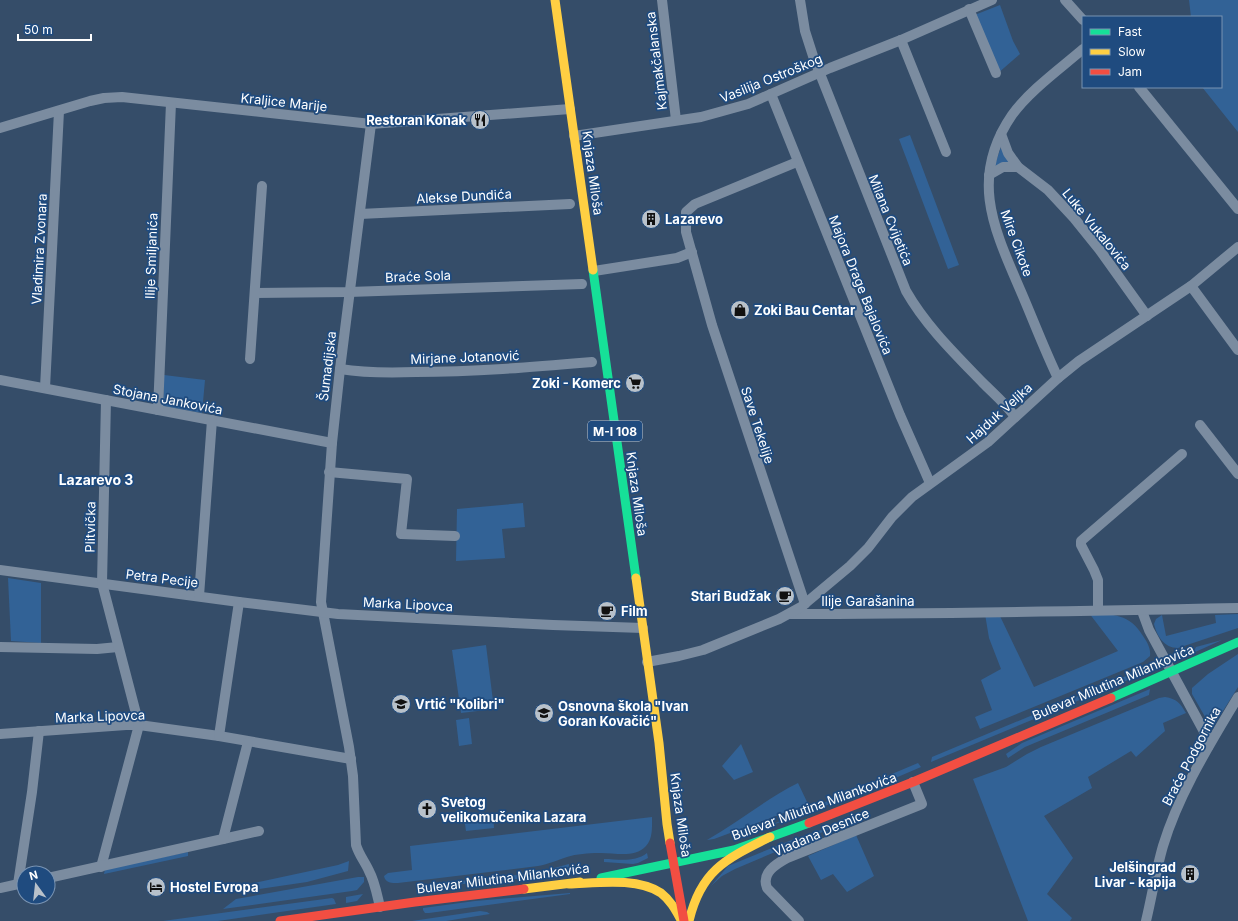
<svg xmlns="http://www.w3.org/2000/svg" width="1238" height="921" font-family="Inter,sans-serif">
<rect width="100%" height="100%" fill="#354d69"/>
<g fill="#326296">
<polygon points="1189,0 1238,0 1238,132 1202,87 1221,87 1221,17 1191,17"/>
<polygon points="1000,5 1013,41 1020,54 997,74 972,16"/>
<polygon points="910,135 959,265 948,269 899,139"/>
<polygon points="1001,147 1009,162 994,167"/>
<polygon points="164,375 205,380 202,413 163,406"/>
<polygon points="523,503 525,527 502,529 505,558 456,561 457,509"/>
<polygon points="8,578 41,583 41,643 11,641"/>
<path d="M 1089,613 C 1114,615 1129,613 1143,636 C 1147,642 1151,648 1150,656 L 1143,662 L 980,729 L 975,717 L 992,710 L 981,680 L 1001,669 L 989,638 L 985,614 L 999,614 L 1034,687 L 1118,651 Z"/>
<path d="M 1238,614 L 1238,628 L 1178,648 C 1164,648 1157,636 1154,624 L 1156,619 L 1162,615 L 1166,636 L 1216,623 L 1215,615 Z"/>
<polygon points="1222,640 1193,653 1196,647"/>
<polygon points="486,645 494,709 461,713 452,650"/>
<polygon points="1238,654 1238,687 1216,722 1211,723 1208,722 1192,694 1192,688 1208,674"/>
<polygon points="1138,671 1140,675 931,762 932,757"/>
<polygon points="1150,689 1149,695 1025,747 1008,758 1006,754 1022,743"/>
<path d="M 1165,697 C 1177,699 1180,703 1186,713 L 1163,723 L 1165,731 L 1136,757 L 1131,751 L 1088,777 L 1092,788 L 1044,816 L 1073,858 L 1047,894 L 1072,918 L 1070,921 L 1028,921 L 973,779 L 1006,767 L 1027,754 L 1041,747 L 1159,698 Z"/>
<polygon points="469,718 472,744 459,746 456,720"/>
<polygon points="741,744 753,772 734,780 722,766"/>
<path d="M 918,763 L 921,767 C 870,789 817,810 766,827 Z"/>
<path d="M 798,783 L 808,804 L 714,839 L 707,840 C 738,822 766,799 798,783 Z"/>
<polygon points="493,814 494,828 466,831 464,817"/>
<path d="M 652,817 C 652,826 653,839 646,846 C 634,859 613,852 598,853 C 589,853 576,854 567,857 C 557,860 549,864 538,866 L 398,883 C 392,883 385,883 384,876 L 388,873 L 412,870 L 410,846 Z"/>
<polygon points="856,818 735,869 722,876 711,886 728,866 789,841"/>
<polygon points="856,835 874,876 847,892 833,874 821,880 808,856"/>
<polygon points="188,852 188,856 104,874 105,869"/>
<path d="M 647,853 L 648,858 L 638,863 L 633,864 L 604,862 L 604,859 C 618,859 634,863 647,853 Z"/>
<polygon points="349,861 348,871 307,882 245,891 242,890 240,886 338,865"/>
<polygon points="569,864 569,867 548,875 537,877 422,888 422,885 536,873"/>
<polygon points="358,877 364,877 364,882 357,890 352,891 223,909 236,899"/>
<polygon points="570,893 570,894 429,913 425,913 423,910 423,908 475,901"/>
<polygon points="363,894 357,901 346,903 346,897"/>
<polygon points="332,898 334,899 336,904 218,921 163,921"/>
<polygon points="480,911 487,912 490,914 446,921 412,921"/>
</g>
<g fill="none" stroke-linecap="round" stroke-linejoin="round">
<g stroke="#7b8ca0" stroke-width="10">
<polyline points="662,0 676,120"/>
<path d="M 800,0 L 805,31 L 813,56 L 906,291 C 926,326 955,354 983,383 C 994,394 1006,404 1015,417"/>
<polyline points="1065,0 1083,20"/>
<polyline points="969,9 996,73"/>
<polyline points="901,40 946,152"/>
<polyline points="1139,87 1238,209"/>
<polyline points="771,94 900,415 930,483"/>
<path d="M 371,124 L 340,369 L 332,443 L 321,602 L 349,747 L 353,776 L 356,845 C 359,855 365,862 369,871 C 375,882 377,895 380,907"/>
<polyline points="0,128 90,101 104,98 122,97 371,124 570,109"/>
<polyline points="1001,134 1008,153 1018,167 1048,190 1074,218 1099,249 1147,316"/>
<polyline points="574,136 701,117 748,104 830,68 901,40 992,0"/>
<polyline points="797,162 695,204 686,212 686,232 712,325 805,604"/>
<polyline points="989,175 1003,167 1018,167"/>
<polyline points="360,214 570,204"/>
<polyline points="594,271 677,258 692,252"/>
<polyline points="1191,286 1238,350"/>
<polyline points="255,293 349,292 582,284"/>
<polyline points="250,359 262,186"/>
<path d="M 340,369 C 365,373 390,373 416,372 C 475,372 533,367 592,362"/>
<path d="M 1058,378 C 1045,351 1034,322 1022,294 C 995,231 968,179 1012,115 C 1029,91 1061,68 1083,49"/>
<polyline points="0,380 332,443"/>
<polyline points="45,388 59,111"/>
<polyline points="158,410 171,103"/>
<polyline points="1200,425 1238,474"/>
<polyline points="329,472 407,479 401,534 455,536"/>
<polyline points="0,570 239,602 338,614 553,625 643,628"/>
<polyline points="199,596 212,420"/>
<polyline points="1098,610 1098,580 1094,570 1081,545 1081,541 1182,454"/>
<polyline points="1142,611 1149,630 1207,737 1208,747"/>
<path d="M 790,614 C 940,614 1089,611 1238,608"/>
<polyline points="0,647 97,649 118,647"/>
<polyline points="647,662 679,656 703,650 779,619 801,607 850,566 868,548 892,517 912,497 988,442 1058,378 1079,361 1191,286 1238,247"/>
<polyline points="0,734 126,725 139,725 219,736 351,759"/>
<polyline points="219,736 239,602"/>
<polyline points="223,839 259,831"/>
<polyline points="101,867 139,725 102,583 106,400"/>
<polyline points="48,878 223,839 248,742"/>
<polyline points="18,884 32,792 39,731"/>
<polyline points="0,888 23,883"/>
<path d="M 799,921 L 767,888 C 761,873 776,864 787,858 L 922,804 L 913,782"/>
<path d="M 1146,921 C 1152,896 1156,870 1163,846 C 1179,793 1210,744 1238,697"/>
</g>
<g stroke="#16e098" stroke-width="9">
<polyline points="593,270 636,578"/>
<polyline points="1111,698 1238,642"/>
<polyline points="601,878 734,850 809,823"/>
</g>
<g stroke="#ffcf43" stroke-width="9">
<polyline points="555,0 593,270"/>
<polyline points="636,578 659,743 667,824 670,843"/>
<path d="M 569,884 C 597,883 637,877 661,893 C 670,900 675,909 680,918"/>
<polyline points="524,889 580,882"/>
<path d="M 689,921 C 701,870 726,859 770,837"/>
</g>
<g stroke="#f24e42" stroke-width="9">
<polyline points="809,823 913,782 1111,698"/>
<polyline points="670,843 684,921"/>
<polyline points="280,921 415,902 524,889"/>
</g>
</g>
<defs>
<g id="restaurant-disc" transform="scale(1)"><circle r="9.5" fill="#b8c1ca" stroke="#1f4b7f"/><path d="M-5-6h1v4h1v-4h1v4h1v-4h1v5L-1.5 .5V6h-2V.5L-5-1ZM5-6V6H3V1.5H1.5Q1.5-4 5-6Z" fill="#111"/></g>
<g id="building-disc" transform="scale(1)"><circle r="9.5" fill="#b8c1ca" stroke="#1f4b7f"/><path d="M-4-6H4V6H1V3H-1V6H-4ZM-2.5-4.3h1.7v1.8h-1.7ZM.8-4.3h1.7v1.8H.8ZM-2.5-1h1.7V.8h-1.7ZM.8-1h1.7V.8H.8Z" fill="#111"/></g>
<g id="shop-disc" transform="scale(1)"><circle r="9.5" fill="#b8c1ca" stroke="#1f4b7f"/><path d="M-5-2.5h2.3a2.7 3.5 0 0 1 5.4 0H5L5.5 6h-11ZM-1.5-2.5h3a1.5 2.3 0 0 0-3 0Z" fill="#111"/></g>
<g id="supermarket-disc" transform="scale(1)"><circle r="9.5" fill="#b8c1ca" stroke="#1f4b7f"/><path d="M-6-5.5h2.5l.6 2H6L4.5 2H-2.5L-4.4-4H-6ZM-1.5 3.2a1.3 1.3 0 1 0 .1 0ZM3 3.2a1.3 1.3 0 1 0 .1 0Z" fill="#111"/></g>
<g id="cafe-disc" transform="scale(1)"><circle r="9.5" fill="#b8c1ca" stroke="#1f4b7f"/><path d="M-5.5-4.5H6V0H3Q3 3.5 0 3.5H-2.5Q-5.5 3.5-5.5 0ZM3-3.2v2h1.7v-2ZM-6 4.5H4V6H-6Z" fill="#111"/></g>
<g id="school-disc" transform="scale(1)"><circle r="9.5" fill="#b8c1ca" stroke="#1f4b7f"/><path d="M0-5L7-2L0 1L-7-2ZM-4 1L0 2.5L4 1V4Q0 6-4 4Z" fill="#111"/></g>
<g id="church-disc" transform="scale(1)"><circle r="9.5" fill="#b8c1ca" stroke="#1f4b7f"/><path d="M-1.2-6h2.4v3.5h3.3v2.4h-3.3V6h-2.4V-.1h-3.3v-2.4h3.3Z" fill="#111"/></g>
<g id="hotel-disc" transform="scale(1)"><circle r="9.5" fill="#b8c1ca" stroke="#1f4b7f"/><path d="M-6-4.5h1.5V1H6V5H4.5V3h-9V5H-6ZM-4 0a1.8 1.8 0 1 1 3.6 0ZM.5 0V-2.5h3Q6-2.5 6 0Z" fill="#111"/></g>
</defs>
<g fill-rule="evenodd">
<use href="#restaurant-disc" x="480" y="120"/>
<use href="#building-disc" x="651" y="219"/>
<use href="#shop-disc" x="740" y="310"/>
<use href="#supermarket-disc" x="635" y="383"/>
<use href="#cafe-disc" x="785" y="596"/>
<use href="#cafe-disc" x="607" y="611"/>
<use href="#school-disc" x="401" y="704"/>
<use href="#school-disc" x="544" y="713"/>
<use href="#church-disc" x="427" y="809"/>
<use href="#building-disc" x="1190" y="874"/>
<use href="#hotel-disc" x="156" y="887"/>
</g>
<g text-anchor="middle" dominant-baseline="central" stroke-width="3.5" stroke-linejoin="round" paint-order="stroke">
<rect fill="#1f4b7f" stroke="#bcc9d9" stroke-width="1" x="588" y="421" width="54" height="20" rx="3"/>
<g font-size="12" font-weight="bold" fill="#fff">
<text x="615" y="431">M-I 108</text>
</g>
<g font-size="13" fill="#fff" stroke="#1f4b7f">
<text transform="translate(656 61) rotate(-97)">Kajmakčalanska</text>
<text transform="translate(771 78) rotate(-22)">Vasilija Ostroškog</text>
<text transform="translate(284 102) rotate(6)">Kraljice Marije</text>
<text transform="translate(593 173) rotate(82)">Knjaza Miloša</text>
<text transform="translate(464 196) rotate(-3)">Alekse Dundića</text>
<text transform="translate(891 220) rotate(68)">Milana Cvijetića</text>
<text transform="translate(1097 229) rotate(51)">Luke Vukalovića</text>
<text transform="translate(1017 243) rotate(70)">Mire Cikote</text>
<text transform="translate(39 249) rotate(-87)">Vladimira Zvonara</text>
<text transform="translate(151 256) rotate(-88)">Ilije Smiljanića</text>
<text transform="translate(418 276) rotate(-2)">Braće Sola</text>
<text transform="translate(861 285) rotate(68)">Majora Drage Bajalovića</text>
<text transform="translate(465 357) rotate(-2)">Mirjane Jotanović</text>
<text transform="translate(327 366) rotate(-83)">Šumadijska</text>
<text transform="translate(168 399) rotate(11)">Stojana Jankovića</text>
<text transform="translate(999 413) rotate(-42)">Hajduk Veljka</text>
<text transform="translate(758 425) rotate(72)">Save Tekelije</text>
<text transform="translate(637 494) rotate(82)">Knjaza Miloša</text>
<text transform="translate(90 527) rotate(-89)">Plitvička</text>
<text transform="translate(162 578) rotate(7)">Petra Pecije</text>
<text x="868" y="601">Ilije Garašanina</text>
<text transform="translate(408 604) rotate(3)">Marka Lipovca</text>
<text transform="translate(1113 682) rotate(-23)">Bulevar Milutina Milankovića</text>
<text transform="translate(100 716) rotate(-2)">Marka Lipovca</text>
<text transform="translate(1191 756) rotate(-62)">Braće Podgornika</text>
<text transform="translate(814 806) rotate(-20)">Bulevar Milutina Milankovića</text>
<text transform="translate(681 815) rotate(82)">Knjaza Miloša</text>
<text transform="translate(821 832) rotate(-23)">Vladana Desnice</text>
<text transform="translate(503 878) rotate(-7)">Bulevar Milutina Milankovića</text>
</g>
<g font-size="13" font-weight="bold" fill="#fff" stroke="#1f4b7f" text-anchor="start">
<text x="466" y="120" text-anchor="end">Restoran Konak</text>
<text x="665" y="219">Lazarevo</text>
<text x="754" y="310">Zoki Bau Centar</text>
<text x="621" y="383" text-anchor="end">Zoki - Komerc</text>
<text x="771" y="596" text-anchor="end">Stari Budžak</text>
<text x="621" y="611">Film</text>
<text x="415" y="704">Vrtić "Kolibri"</text>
<text x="558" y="706">Osnovna škola "Ivan<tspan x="558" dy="15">Goran Kovačić"</tspan></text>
<text x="441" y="802">Svetog<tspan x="441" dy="15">velikomučenika Lazara</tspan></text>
<text x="1176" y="867" text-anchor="end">Jelšingrad<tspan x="1176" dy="15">Livar - kapija</tspan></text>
<text x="170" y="887">Hostel Evropa</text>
</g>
<g font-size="14" font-weight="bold" fill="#fff" stroke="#1f4b7f">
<text x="96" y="479">Lazarevo 3</text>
</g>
</g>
<rect x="1082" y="16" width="140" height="72" fill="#1f4b7f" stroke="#7993b2"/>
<rect x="1090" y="29" width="20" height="6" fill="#16e098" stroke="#7993b2"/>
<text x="1118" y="36" font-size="12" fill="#ffffff">Fast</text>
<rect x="1090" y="49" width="20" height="6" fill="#ffcf43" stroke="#7993b2"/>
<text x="1118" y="56" font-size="12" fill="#ffffff">Slow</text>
<rect x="1090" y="69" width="20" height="6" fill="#f24e42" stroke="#7993b2"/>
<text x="1118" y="76" font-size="12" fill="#ffffff">Jam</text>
<g transform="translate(36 885) rotate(345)"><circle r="19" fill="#1f4b7f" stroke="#7993b2"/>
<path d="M0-3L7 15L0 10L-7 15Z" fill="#b8c1ca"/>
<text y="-6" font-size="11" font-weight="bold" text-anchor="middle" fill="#ffffff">N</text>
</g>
<path d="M18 34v6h73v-6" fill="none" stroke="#ffffff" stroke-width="2"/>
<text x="24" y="34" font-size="12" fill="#ffffff" stroke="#1f4b7f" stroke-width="3" paint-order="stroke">50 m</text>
</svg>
